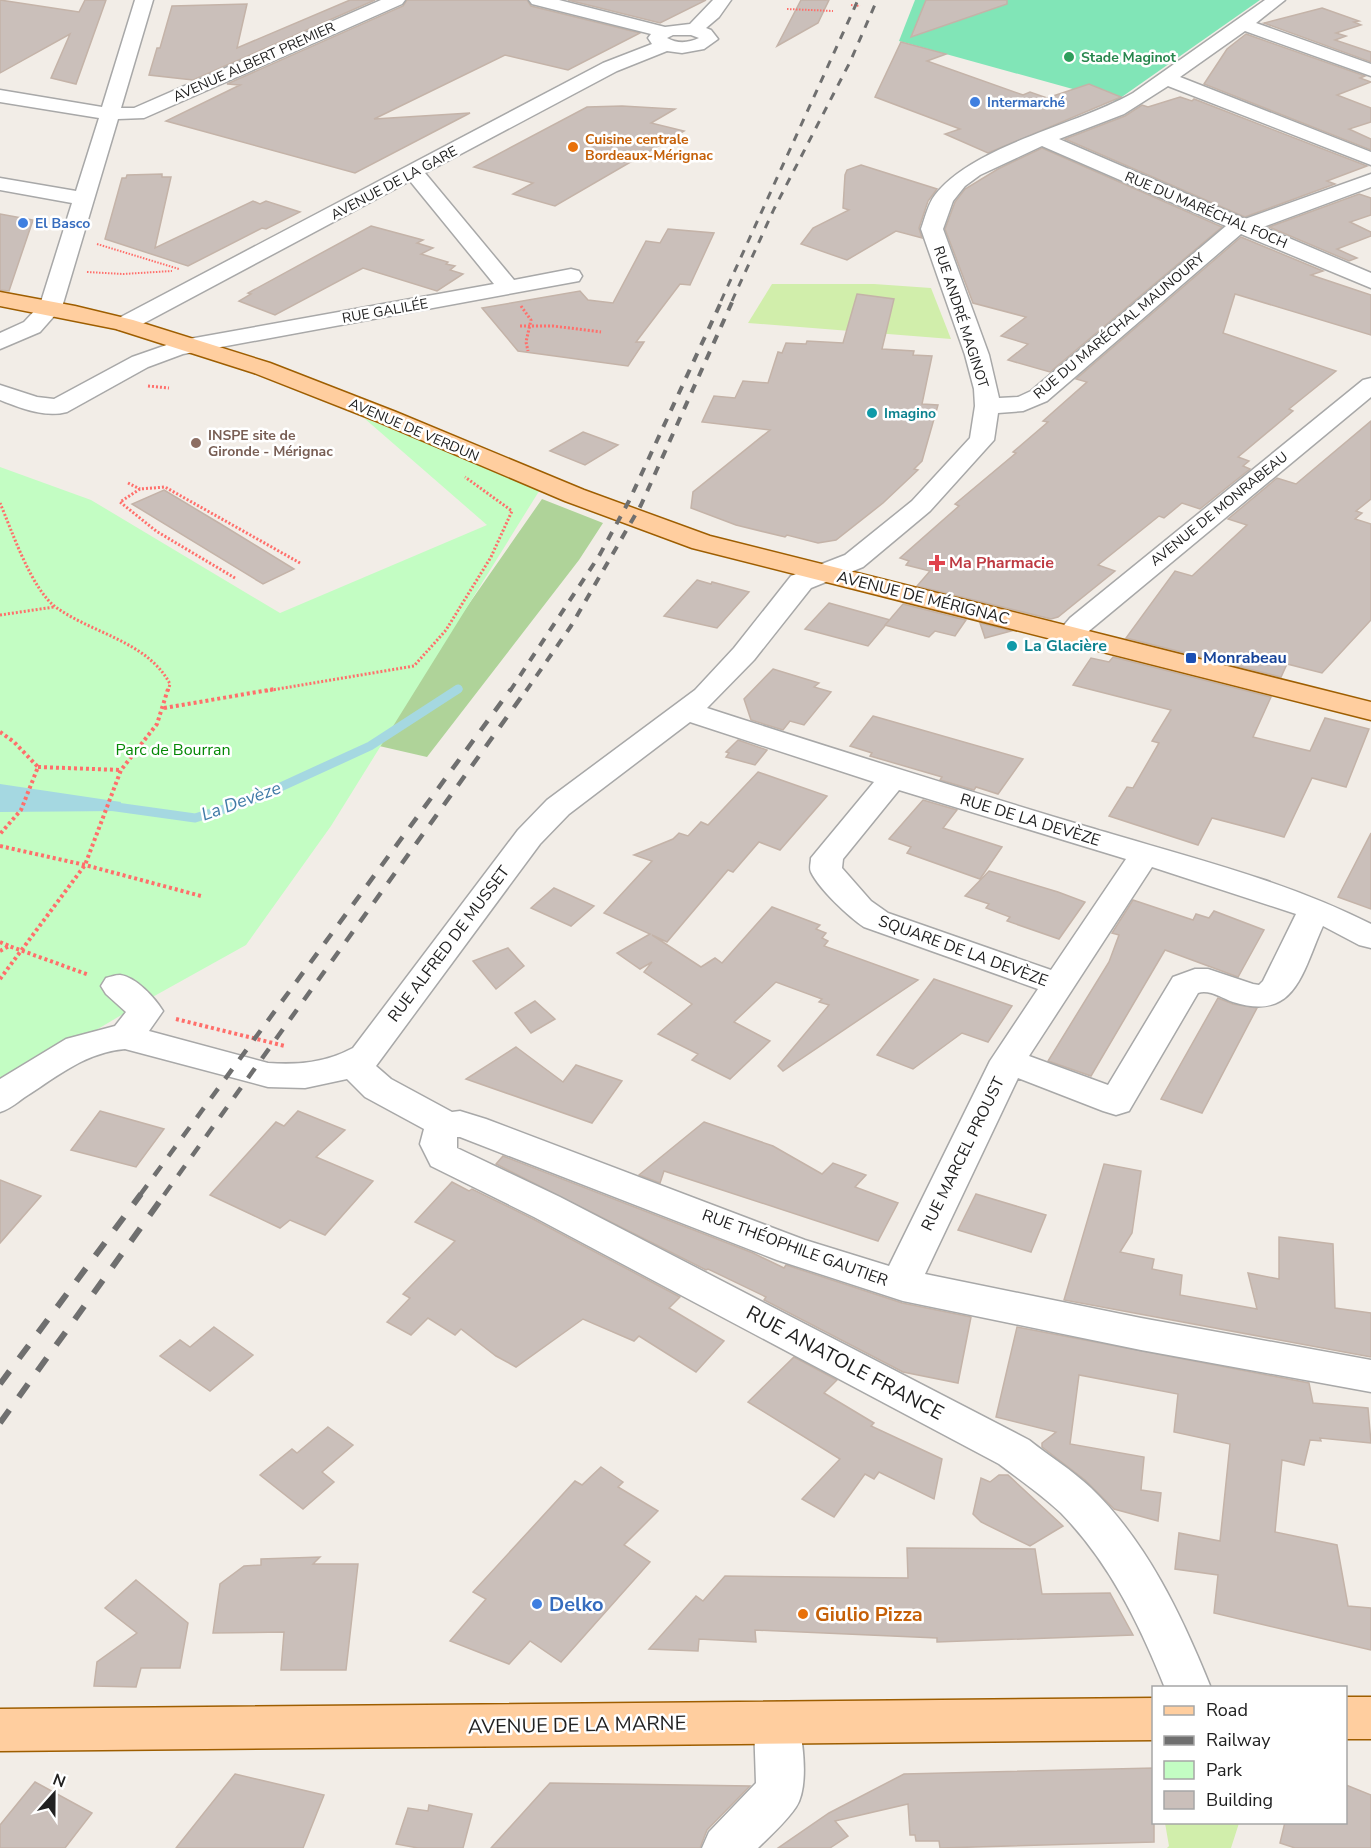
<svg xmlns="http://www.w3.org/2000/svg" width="1371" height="1848" font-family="'Nunito Sans',sans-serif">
<rect width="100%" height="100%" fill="#f2ede7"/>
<g fill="#d1eeab">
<polygon points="772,284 874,284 931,288 951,339 748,323"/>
<polygon points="1165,1823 1165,1822 1239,1823 1231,1848 1167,1848 1169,1846"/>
</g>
<polygon fill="#afd399" points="542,499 603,523 579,560 427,757 353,740 402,700"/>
<polygon fill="#c3fdc3" points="364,418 541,488 331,826 246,945 140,1004 0,1087 0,467 91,500 280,613 487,525"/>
<polygon fill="#81e5b7" points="915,0 1260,0 1116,101 899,41"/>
<polygon fill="#a5d8e1" points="0,784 121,802 119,811 0,812"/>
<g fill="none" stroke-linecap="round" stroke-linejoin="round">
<polyline stroke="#a5d8e1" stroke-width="7" points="456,691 459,689"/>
<polyline stroke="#a5d8e1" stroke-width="9" points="109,806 195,818 250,801 370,746 458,689"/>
</g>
<g fill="#cabfba" stroke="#c4b3a8" stroke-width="1.5">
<polygon points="0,0 79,12 85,0 106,0 76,84 51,78 70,34 0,73"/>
<polygon points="350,0 375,0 193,80 149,75 157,48 160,48 172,6 247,4 237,48"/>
<polygon points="407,0 527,0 531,6 640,33 568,70 505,55 374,119 470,113 355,173 166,121 240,85 227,84 403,6"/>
<polygon points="568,0 706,0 660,23"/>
<polygon points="801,0 829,0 818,23 777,46"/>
<polygon points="926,0 1007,0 1007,4 911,37"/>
<polygon points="1322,8 1359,21 1354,22 1361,25 1336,33 1346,36 1335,40 1371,52 1371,62 1264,23"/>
<polygon points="1246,34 1365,76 1360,78 1371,82 1337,95 1371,108 1371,122 1349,129 1371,139 1371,150 1204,84 1227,49"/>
<polygon points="901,42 946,54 927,61 1023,95 1030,92 1047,98 1089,84 1121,97 988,153 945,134 960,129 875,97"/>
<polygon points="1180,97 1192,101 1194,99 1367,166 1327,181 1335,184 1245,217 1065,139 1125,116 1142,105 1148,107"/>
<polygon points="622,106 675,109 651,123 684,131 555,206 513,194 533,183 474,167 587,107"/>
<polygon points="1042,148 1222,227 1050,372 1008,360 1028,344 1001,336 1026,317 973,303 945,229 955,202 965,189 998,169"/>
<polygon points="861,165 937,189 928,201 919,228 922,238 896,231 847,260 801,244 813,228 849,210 843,208 845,175 847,170"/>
<polygon points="162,174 162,177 171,177 155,248 253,201 260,204 266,201 300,212 266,229 262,228 188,266 105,239 122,178 126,178 127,175"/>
<polygon points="1359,194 1371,198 1371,215 1350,222 1371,232 1371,236 1337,249 1357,258 1349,261 1269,227"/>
<polygon points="0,214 33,220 9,291 0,290"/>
<polygon points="371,226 423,240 417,243 433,248 421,254 448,262 446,264 455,266 450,270 463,274 437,291 363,268 275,315 239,301 251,294 248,293"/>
<polygon points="668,229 714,233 690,285 680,284 636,342 644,342 628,366 518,351 482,308 580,291 588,300 613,303 646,241 660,243"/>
<polygon points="1241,237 1323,271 1311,275 1371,295 1371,335 1235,294 1223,333 1336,371 1289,409 1293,411 1238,457 1249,461 1243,466 1250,469 1200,509 1182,503 1164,518 1159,516 1098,565 1115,571 1058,617 1051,619 917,586 930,571 906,565 909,561 900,558 959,506 955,504 1016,453 1013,452 1048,422 1043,421 1087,382 1076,379"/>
<polygon points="857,294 894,299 882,349 914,351 913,355 932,356 922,404 938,405 922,461 914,469 918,470 883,503 836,540 818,543 787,535 785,537 736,525 691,508 693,492 770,430 702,422 714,396 735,398 743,381 768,383 778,352 782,353 786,343 806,344 807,341 843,343"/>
<polygon points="1371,421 1371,499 1356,511 1362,513 1355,519 1371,524 1371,620 1322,673 1287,664 1281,677 1126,638 1175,571 1192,576 1247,525 1228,519 1277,478 1296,484"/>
<polygon points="583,432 618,445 585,465 550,451"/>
<polygon points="164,490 219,523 294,569 263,584 132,504"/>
<polygon points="697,580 711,584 712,582 749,592 717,628 664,616"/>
<polygon points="829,603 890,620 868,646 805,629"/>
<polygon points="903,604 966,620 955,636 935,631 929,637 885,625"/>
<polygon points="980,623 1011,631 985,638"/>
<polygon points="1113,657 1271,697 1253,737 1310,751 1325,718 1369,729 1346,787 1312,778 1284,837 1212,818 1198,845 1109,816 1127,787 1133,788 1159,743 1152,741 1171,710 1073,685 1091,658 1109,662"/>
<polygon points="773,669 819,683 814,687 831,692 804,725 790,721 783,730 751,720 744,699"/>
<polygon points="873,716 894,722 1023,759 998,794 976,787 974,790 940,780 942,777 870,756 872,753 850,746"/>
<polygon points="738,740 767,750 755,765 726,757 729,753 726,752"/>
<polygon points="758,772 827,796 780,850 759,842 733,872 728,870 667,942 652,935 701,967 715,958 722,963 772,907 820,925 816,929 826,933 822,938 828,941 824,946 918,980 783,1071 778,1066 829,1005 819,1002 822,999 776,982 734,1022 770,1041 730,1079 692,1060 698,1054 658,1034 692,1004 644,972 652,962 640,969 617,953 650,934 604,913 652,861 634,855 673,839 679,833 688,836 701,822 708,825"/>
<polygon points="923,800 957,810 943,828 1002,847 980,879 907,853 911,847 889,839"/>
<polygon points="1371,833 1371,909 1338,897"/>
<polygon points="989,871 1058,892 1085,902 1059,939 1007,921 1010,917 986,908 989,904 965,896"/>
<polygon points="554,888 594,906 571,926 531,908"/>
<polygon points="1133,900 1193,920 1196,914 1209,918 1214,911 1264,930 1238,977 1165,950 1091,1076 1048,1061 1109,962 1119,935 1112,933"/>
<polygon points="508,948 524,966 496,989 473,961"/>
<polygon points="934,979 1012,1006 988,1042 962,1033 913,1069 877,1055"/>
<polygon points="1218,998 1233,1004 1257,1008 1202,1113 1161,1099"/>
<polygon points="535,1001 555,1019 531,1033 515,1013"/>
<polygon points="516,1047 563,1082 576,1065 622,1081 592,1123 466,1079"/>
<polygon points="100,1111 164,1129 136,1167 71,1150"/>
<polygon points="298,1111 345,1130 316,1157 373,1181 325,1235 290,1220 280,1228 210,1195 276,1122 284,1126"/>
<polygon points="704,1122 773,1146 822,1174 833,1163 866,1175 855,1187 898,1203 878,1241 664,1171 660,1183 639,1175"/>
<polygon points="503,1156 753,1253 784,1268 786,1265 902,1303 971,1317 958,1383 903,1372 764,1300 766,1297 708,1269 706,1270 496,1164"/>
<polygon points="1104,1164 1141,1171 1132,1233 1120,1252 1154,1259 1152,1269 1182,1275 1180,1295 1257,1309 1248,1273 1279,1279 1279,1237 1333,1244 1335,1308 1371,1313 1371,1357 1064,1300"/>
<polygon points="0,1180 41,1196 0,1243"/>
<polygon points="452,1182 469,1191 472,1189 533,1219 680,1297 669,1308 724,1341 696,1372 639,1336 634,1341 583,1319 516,1367 496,1356 461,1329 455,1335 428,1318 411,1335 387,1322 410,1298 403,1294 455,1241 415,1222"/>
<polygon points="976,1194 1046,1215 1031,1252 958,1230"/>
<polygon points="214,1327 253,1355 210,1391 160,1356 180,1340 190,1347"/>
<polygon points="1017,1327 1309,1383 1313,1403 1368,1408 1371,1443 1320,1438 1321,1441 1310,1440 1304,1465 1282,1460 1275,1532 1337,1545 1348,1606 1371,1608 1371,1650 1214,1613 1218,1575 1175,1569 1179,1533 1220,1541 1230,1444 1174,1432 1178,1394 1079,1375 1070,1444 1144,1457 1141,1490 1161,1493 1158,1521 1114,1509 1085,1480 1042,1447 1042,1443 1056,1432 996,1417"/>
<polygon points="794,1357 837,1380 824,1393 874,1423 871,1426 942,1459 934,1499 879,1472 874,1479 865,1474 834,1517 802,1499 840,1459 748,1402"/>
<polygon points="328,1427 353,1445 322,1472 334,1482 303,1509 260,1475 292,1449 297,1453"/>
<polygon points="601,1467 623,1482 618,1487 658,1511 624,1545 650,1562 561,1662 530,1641 509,1664 450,1641 486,1599 473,1592 575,1481 582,1485"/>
<polygon points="999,1475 1008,1475 1063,1526 1030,1546 981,1522 973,1514 981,1478 990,1482"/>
<polygon points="907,1548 1035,1549 1042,1594 1110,1593 1133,1635 937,1642 937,1638 755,1630 756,1642 699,1639 698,1651 649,1649 696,1596 703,1601 725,1576 908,1578"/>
<polygon points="320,1557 313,1564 358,1564 346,1670 281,1670 284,1632 213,1633 220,1584 244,1566 261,1565 261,1559"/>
<polygon points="136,1580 188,1623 180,1668 141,1668 136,1687 94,1686 97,1662 137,1633 105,1608"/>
<polygon points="1154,1768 1154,1842 940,1848 939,1841 916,1841 915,1835 910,1835 908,1804 835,1821 848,1836 830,1848 778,1848 829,1813 904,1774"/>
<polygon points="235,1774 324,1795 303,1848 176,1848"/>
<polygon points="35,1782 92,1813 65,1848 0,1848 0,1825"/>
<polygon points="550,1783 750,1786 707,1830 700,1848 491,1848"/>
<polygon points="1346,1785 1371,1795 1371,1848 1295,1848 1280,1843 1285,1822 1346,1822"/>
<polygon points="429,1805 472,1814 463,1848 418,1848 396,1844 408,1808 428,1811"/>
</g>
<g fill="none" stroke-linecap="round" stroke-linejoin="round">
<g stroke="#a8a8a8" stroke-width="3">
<g id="minor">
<polygon points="135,0 153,0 121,108 134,108 381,0 405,0 402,4 144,118 118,119 62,307 40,332 0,349 0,333 24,322 40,305 72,203 0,190 0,178 76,191 99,118 0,102 0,90 102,107"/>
<path d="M 529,0 L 559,0 L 665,27 L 690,24 L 713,0 L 731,0 L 719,17 L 706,28 L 711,30 L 718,39 L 704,49 L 682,53 L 667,51 L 617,71 L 425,173 L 514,280 L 571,269 L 579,271 L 582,276 L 579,281 L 183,354 L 148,367 L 67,412 C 44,418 21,408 0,400 L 0,385 L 37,397 L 54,399 L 132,357 L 178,341 L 494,284 L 410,181 L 133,329 L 125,331 L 117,329 L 114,324 L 117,319 L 603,63 L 652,44 L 648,38 L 651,34 L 532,4 ZM 673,35 L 691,35 L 699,38 C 688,43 678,44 667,38 Z"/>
<path d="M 1265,0 L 1285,0 L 1256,23 L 1371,64 L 1371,76 L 1245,31 L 1180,77 L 1371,152 L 1371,165 L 1168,86 L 1124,114 L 1059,139 L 1245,219 L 1371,174 L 1371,187 L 1263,227 L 1371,273 L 1371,288 L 1241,234 L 1047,401 L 1023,411 L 998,413 L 994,440 L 930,511 L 863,567 L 811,588 L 754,660 L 707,708 C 834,749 961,789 1088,827 C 1184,856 1282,879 1371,924 L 1371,948 L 1359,945 L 1323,926 C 1302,972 1296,1022 1233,1002 C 1222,998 1209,989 1198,993 L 1129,1111 L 1116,1115 L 1103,1111 L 1018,1078 L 925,1274 L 1141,1318 L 1371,1360 L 1371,1392 L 1141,1350 L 903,1301 L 777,1260 L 460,1137 L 457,1137 L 457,1148 L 560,1197 L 1029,1440 C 1049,1456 1072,1470 1091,1488 C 1147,1542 1182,1616 1211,1688 L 1165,1688 C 1140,1625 1109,1562 1061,1513 C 1042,1495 1020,1480 999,1464 L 534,1217 L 431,1166 L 420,1144 L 424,1129 L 365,1097 L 347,1079 L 305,1088 L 268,1087 L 125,1049 C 87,1052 59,1075 28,1095 C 17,1102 12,1108 0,1112 L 0,1079 L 66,1039 L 115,1026 L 126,1012 L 106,994 L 101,986 L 106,978 C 110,977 115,975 120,975 C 136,977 155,998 163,1011 L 149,1031 L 268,1063 C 298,1065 325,1063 353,1048 L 518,830 L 547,800 L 695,690 L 734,648 L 791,576 L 845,555 L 912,501 L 970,438 L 975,406 L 974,389 L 965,355 L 921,229 C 925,218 928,204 935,195 C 974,145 1077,125 1133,93 ZM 1042,146 L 1226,226 L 1031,391 L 1018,397 L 999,398 L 989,355 L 943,229 L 953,201 L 965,186 L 980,175 ZM 690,722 L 874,782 L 811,858 C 811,863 809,868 811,872 C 819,889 849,917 864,927 L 1038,989 L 990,1061 L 889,1266 L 805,1240 L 486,1119 L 460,1111 L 452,1112 L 391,1079 L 376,1066 L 540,844 L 569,814 ZM 899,790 L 1126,859 L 1051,970 L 888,913 L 871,901 L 842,868 L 843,859 ZM 1152,867 L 1296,914 L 1263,981 L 1259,985 L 1253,984 L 1208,969 L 1195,969 L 1173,977 L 1108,1085 L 1029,1056 Z"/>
<path d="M 1371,378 L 1371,397 L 1090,630 C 1080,641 1075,646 1059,642 L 1055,636 L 1070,618 L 1363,380 Z"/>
<path d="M 777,1702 L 793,1708 C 803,1729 810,1787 796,1807 C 786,1822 771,1835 758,1848 L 702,1848 L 709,1832 L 756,1783 L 754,1723 L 761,1708 Z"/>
</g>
</g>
<g stroke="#9e5e00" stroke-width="3">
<g id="major">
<polygon points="0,292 75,306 133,320 270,363 396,412 584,490 710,536 1371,702 1371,720 692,548 565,501 379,422 254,373 116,329 0,306"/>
<rect x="1346" y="1697" width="25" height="42"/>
<polygon points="1154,1698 1154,1740 0,1751 0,1709"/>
</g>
</g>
<g stroke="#ff6f6b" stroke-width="2" stroke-dasharray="1.5 1.5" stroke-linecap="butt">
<polyline points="851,5 860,6"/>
<polyline points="787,9 833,11"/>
<polyline points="97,244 179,269"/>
<polyline points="87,272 123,274 172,271"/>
</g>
<g stroke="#ff6f6b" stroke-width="3" stroke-dasharray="2 2" stroke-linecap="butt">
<polyline points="521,306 531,320 526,342 528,351"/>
<polyline points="520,326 553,326 601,332"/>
<polyline points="148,386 169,388"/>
<polyline points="128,483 140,489"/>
<path d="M 0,503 C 12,531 32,591 57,608 C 94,634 148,642 170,684 L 168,691"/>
<polyline points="235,578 156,531 120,502 140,489 165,487 300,563"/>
<polyline points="0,615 54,607"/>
<polyline points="266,691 414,666 446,630 491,557 512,511 465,477"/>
</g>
<g stroke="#ff6f6b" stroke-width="4" stroke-dasharray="3 3" stroke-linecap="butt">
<polyline points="164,708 275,689"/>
<polyline points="0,732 14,742 38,767 21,810 0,834"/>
<polyline points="38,767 121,770"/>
<polyline points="0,846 85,865 201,896"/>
<polyline points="0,942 9,946"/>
<polyline points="0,951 9,946 89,975"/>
<polyline points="0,979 85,865 121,770 157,724 168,689"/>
<polyline points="176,1019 285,1046"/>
</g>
<use href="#minor" fill="#fff" fill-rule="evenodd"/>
<use href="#major" fill="#ffce9f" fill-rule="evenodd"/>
<g stroke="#6f6f6f" stroke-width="3" stroke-dasharray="8 8" stroke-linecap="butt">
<polyline points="721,301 858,0"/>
<polyline points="732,301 774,209 850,62 877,0"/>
</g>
<g stroke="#6f6f6f" stroke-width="4" stroke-dasharray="9 9" stroke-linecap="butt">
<polyline points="510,691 599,556 629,501 722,300"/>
<polyline points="526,691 571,626 641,505 733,300"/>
</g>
<g stroke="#6f6f6f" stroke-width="4.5" stroke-dasharray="12 12" stroke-linecap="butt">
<polyline points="140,1195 511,689"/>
<polyline points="164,1195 527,689"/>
</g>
<g stroke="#6f6f6f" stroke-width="6" stroke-dasharray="16 16" stroke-linecap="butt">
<polyline points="0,1384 141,1194"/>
<polyline points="0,1423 165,1194"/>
</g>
</g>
<circle fill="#2e9e5b" stroke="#fff" stroke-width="2" cx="1069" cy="57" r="6"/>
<g fill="#3f7fe0" stroke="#fff" stroke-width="2">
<circle cx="975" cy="102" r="6"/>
<circle cx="23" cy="223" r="6"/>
<circle cx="537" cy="1604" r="6"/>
</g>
<g fill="#e8710a" stroke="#fff" stroke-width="2">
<circle cx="573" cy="147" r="6"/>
<circle cx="803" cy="1614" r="6"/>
</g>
<g fill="#0f9aa8" stroke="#fff" stroke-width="2">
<circle cx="872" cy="413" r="6"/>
<circle cx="1012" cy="646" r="6"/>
</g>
<circle fill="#8d6e63" stroke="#fff" stroke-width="2" cx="196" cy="443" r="6"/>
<path fill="#e0444e" stroke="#fff" stroke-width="2" d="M934 554h6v6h6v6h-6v6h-6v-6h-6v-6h6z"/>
<rect fill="#1a4fb4" stroke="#fff" stroke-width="2" x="1185" y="652" width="12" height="12" rx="3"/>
<g text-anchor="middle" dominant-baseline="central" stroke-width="5" stroke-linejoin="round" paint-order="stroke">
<g font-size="14" font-weight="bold" fill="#27864d" stroke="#fff" text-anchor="start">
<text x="1081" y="57">Stade Maginot</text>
</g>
<g font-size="14" fill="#212121" stroke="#fff">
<text transform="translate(254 62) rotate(-24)">AVENUE ALBERT PREMIER</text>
<text transform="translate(394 183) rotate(-28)">AVENUE DE LA GARE</text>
<text transform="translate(1206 210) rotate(23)">RUE DU MARÉCHAL FOCH</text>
<text transform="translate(385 311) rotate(-10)">RUE GALILÉE</text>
<text transform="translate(961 317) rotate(72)">RUE ANDRÉ MAGINOT</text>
<text transform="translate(1119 326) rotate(-40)">RUE DU MARÉCHAL MAUNOURY</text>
<text transform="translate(414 430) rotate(23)">AVENUE DE VERDUN</text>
<text transform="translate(1219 509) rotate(-39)">AVENUE DE MONRABEAU</text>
</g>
<g font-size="14" font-weight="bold" fill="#366cbe" stroke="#fff" text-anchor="start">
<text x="987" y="102">Intermarché</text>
<text x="35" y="223">El Basco</text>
</g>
<g font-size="14" font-weight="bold" fill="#c56008" stroke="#fff" text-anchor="start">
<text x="585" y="139">Cuisine centrale<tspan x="585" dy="16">Bordeaux-Mérignac</tspan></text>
</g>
<g font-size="14" font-weight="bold" fill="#0d838f" stroke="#fff" text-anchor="start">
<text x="884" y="413">Imagino</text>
</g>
<g font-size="14" font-weight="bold" fill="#785e54" stroke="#fff" text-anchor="start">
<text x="208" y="435">INSPE site de<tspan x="208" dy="16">Gironde - Mérignac</tspan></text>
</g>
<g font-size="16" font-weight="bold" fill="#be3a42" stroke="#fff" text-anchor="start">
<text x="949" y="563">Ma Pharmacie</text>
</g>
<g font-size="16" fill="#212121" stroke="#fff">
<text transform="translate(923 598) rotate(14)">AVENUE DE MÉRIGNAC</text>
<text transform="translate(1030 820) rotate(17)">RUE DE LA DEVÈZE</text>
<text transform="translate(449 944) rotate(-53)">RUE ALFRED DE MUSSET</text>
<text transform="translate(963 951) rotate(20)">SQUARE DE LA DEVÈZE</text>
<text transform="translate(963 1154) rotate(-64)">RUE MARCEL PROUST</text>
<text transform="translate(795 1248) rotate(20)">RUE THÉOPHILE GAUTIER</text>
</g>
<g font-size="16" font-weight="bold" fill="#0d838f" stroke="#fff" text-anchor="start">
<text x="1024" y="646">La Glacière</text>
</g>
<g font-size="16" font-weight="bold" fill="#164399" stroke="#fff" text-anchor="start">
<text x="1203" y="658">Monrabeau</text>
</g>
<g font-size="16" fill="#058906" stroke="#fff">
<text x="173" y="750">Parc de Bourran</text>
</g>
<g font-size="18" font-style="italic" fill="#417ba7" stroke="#fff">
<text transform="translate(241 801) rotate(-20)">La Devèze</text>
</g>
<g font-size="20" fill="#212121" stroke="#fff">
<text transform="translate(845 1363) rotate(28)">RUE ANATOLE FRANCE</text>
<text transform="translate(577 1725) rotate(-1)">AVENUE DE LA MARNE</text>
</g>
<g font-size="20" font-weight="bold" fill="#366cbe" stroke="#fff" text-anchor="start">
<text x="549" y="1604">Delko</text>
</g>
<g font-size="20" font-weight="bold" fill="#c56008" stroke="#fff" text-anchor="start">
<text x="815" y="1614">Giulio Pizza</text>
</g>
</g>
<rect x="1152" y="1686" width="195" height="138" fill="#ffffff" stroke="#a6a6a6" stroke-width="1.5"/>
<rect x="1164" y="1706" width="30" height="9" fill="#ffce9f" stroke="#a6a6a6" stroke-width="1.5"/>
<text x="1206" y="1716" font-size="18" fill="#212121">Road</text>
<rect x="1164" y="1736" width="30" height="9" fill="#6f6f6f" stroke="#a6a6a6" stroke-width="1.5"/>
<text x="1206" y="1746" font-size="18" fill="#212121">Railway</text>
<rect x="1164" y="1761" width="30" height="18" fill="#c3fdc3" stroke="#a6a6a6" stroke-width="1.5"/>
<text x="1206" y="1776" font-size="18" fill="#212121">Park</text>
<rect x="1164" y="1791" width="30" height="18" fill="#cabfba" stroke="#a6a6a6" stroke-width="1.5"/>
<text x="1206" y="1806" font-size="18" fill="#212121">Building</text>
<g transform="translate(54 1794) rotate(21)" stroke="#ffffff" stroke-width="4.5" paint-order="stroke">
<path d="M0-4.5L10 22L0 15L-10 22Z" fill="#212121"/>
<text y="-9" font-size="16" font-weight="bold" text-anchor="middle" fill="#212121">N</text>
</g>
</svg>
